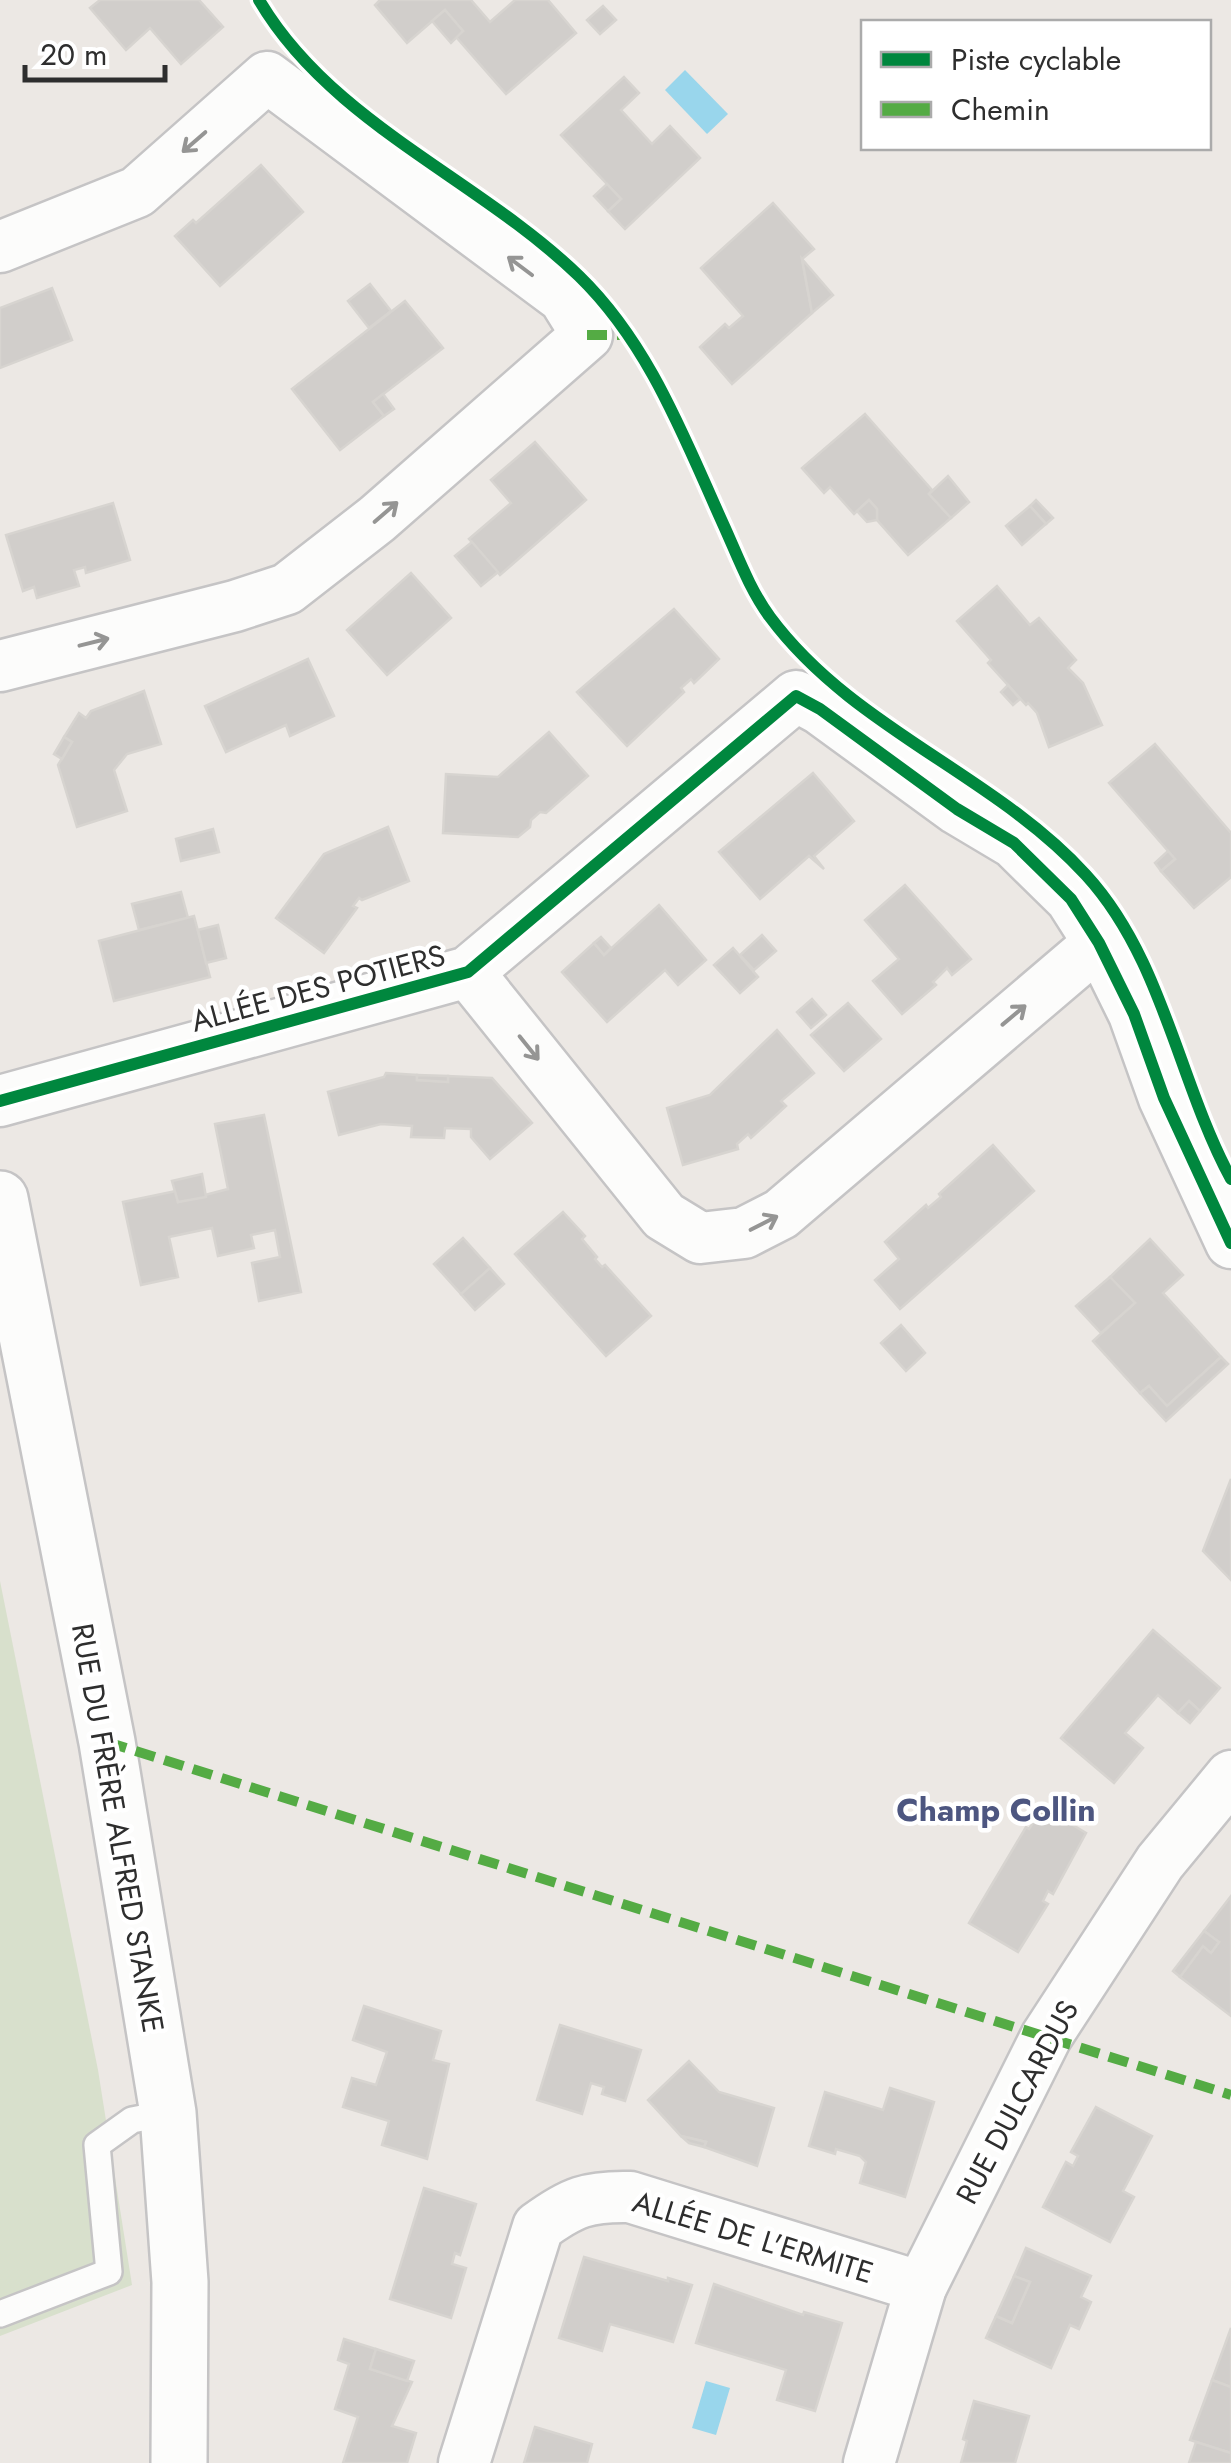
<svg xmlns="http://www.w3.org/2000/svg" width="1231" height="2463" font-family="Jost,sans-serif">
<rect width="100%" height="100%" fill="#ece8e4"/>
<polygon fill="#d8e0cc" points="0,1581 98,2070 132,2285 0,2336"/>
<g fill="#99d6ec">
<polygon points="685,70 728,114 707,134 665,90"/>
<polygon points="706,2381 730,2388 716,2435 692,2428"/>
</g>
<g fill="#d1cecb" stroke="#d7d4d0" stroke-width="2.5">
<polygon points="100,0 199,0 223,27 181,64 150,28 126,50 90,8"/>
<polygon points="380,0 471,0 490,22 515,0 548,0 576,33 506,94 456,37 463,31 445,10 407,43 375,5"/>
<polygon points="603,6 616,20 600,34 587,20"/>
<polygon points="445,10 463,31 451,43 432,21"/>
<polygon points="624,77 639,93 621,110 652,144 670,126 700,158 625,229 608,211 621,199 561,135"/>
<polygon points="261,165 303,212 220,286 175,236 193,220 196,223"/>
<polygon points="607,184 621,199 608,211 594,196"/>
<polygon points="773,203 814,249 802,259 812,313 732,384 700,347 725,324 729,328 743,316 701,268"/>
<polygon points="802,259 833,295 812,313"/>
<polygon points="370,284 391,311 369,328 348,301"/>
<polygon points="52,288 72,340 0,368 0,308"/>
<polygon points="405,301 443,348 373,402 384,416 340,450 292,389"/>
<polygon points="383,394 394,409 384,416 373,402"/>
<polygon points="865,414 932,490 929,494 951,518 908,555 877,520 877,509 869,500 854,514 830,487 824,493 802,468"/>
<polygon points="535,442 586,500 500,575 469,539 511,503 491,480"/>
<polygon points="948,476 969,502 951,518 929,494"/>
<polygon points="869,500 877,509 877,520 867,522 857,511"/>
<polygon points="1036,500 1053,518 1046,524 1030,506"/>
<polygon points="113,503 130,560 86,573 85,567 74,570 79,586 37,598 34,587 23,591 6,535"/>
<polygon points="1030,506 1046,524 1022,545 1006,526"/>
<polygon points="472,542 498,572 481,586 455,556"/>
<polygon points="411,573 451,618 387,675 347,630"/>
<polygon points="997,586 1030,625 1039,618 1076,660 1068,668 1083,683 1102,725 1049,747 1037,713 1028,703 1026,705 988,663 991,660 957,621"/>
<polygon points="674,609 719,659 694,683 691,679 681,688 684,692 627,746 577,692"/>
<polygon points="308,659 334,716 290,736 286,725 226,752 205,706"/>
<polygon points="1008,685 1020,699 1013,705 1001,692"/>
<polygon points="144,691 161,744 127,754 114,770 127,811 77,827 58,765 72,742 64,737 79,713 86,718 91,711"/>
<polygon points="549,732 588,776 546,813 540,812 531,820 530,827 518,837 443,833 446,774 498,777"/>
<polygon points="64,737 72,742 62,759 54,754"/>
<polygon points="1155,744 1231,833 1231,877 1194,908 1161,871 1175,859 1109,783"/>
<polygon points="813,773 854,821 814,856 824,869 809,856 760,899 719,852"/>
<polygon points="388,827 409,881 362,900 359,898 353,906 357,908 324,953 276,918 324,854"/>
<polygon points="213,829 219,852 181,861 176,839"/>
<polygon points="1168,851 1175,859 1161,871 1155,863"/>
<polygon points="905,885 971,959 952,975 947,968 933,982 936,985 902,1014 873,981 899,959 865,920"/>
<polygon points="181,892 188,918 139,930 132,904"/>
<polygon points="659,905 706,960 678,985 665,970 607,1022 562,972 594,943 604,955"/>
<polygon points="194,916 210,977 114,1001 99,941"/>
<polygon points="218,925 226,958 206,963 198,930"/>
<polygon points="762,935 776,951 754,970 740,955"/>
<polygon points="601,937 611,948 604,955 594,943"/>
<polygon points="733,948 758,977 740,993 714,965"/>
<polygon points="812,999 826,1015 811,1028 797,1012"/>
<polygon points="848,1003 881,1039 844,1071 811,1035"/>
<polygon points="777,1030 814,1073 781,1101 786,1106 751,1138 748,1134 737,1144 738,1149 683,1165 667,1108 710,1095"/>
<polygon points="386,1073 417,1075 417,1080 448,1082 448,1076 492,1078 532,1123 490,1159 471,1137 471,1129 445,1128 444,1138 411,1137 412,1126 381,1124 339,1135 328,1092 384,1077"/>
<polygon points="417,1075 448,1076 448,1082 417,1080"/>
<polygon points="264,1115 301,1292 259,1301 252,1263 280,1257 275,1230 251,1235 254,1248 218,1256 212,1228 169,1237 178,1277 141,1285 123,1202 176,1191 178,1202 228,1189 215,1124"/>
<polygon points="993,1145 1034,1191 900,1309 875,1280 899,1259 885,1242 926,1205 928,1208 941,1197 939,1194"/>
<polygon points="202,1174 206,1197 178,1202 172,1181"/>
<polygon points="563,1212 585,1236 582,1239 597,1257 595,1259 602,1267 605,1265 651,1316 606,1356 515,1254"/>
<polygon points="463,1238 490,1268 461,1294 434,1264"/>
<polygon points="1150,1239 1183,1275 1163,1293 1221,1357 1167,1406 1149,1386 1140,1393 1093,1341 1135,1303 1110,1277"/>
<polygon points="490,1268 504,1284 475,1310 461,1294"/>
<polygon points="1110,1277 1135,1303 1101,1333 1076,1306"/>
<polygon points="901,1325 925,1353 906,1371 881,1343"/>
<polygon points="1221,1357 1228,1364 1166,1421 1140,1393 1149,1386 1167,1406"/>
<polygon points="1231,1479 1231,1580 1203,1551"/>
<polygon points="1153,1630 1220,1688 1200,1711 1189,1701 1178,1713 1158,1695 1125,1733 1143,1748 1114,1783 1061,1738"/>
<polygon points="1189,1701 1200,1711 1190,1723 1178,1713"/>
<polygon points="1043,1807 1086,1833 1053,1894 1048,1891 1043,1901 1048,1904 1018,1952 969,1923 1026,1827 1029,1829"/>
<polygon points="1231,1896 1231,2016 1180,1977 1203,1946 1211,1953 1219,1942 1204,1931"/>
<polygon points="1204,1931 1219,1942 1211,1953 1203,1946 1180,1977 1173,1971"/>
<polygon points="364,2006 441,2031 433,2060 449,2064 427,2159 382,2145 389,2121 343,2107 352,2078 376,2085 387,2052 353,2040"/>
<polygon points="560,2025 641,2050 625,2101 602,2094 604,2087 591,2083 582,2114 537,2100"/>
<polygon points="689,2061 719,2092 774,2108 757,2166 704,2147 706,2142 681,2136 648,2100"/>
<polygon points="890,2088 934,2102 905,2197 860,2183 866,2162 860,2156 836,2149 835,2154 809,2146 825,2092 883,2110"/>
<polygon points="1096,2107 1152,2136 1123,2191 1134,2197 1110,2242 1043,2207 1066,2162 1073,2166 1078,2156 1071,2152"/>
<polygon points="681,2136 706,2142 704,2147 689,2143"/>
<polygon points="424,2188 476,2204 460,2255 455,2253 452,2264 466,2268 451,2318 390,2299"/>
<polygon points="1026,2248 1091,2276 1081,2297 1091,2302 1079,2329 1070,2325 1051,2368 986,2338 996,2316 1012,2323 1030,2282 1014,2276"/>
<polygon points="584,2257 668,2281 668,2278 692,2285 673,2342 610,2324 602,2351 559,2338"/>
<polygon points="1014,2276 1030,2282 1012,2323 996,2316"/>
<polygon points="714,2284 803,2315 804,2312 842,2323 815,2411 777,2400 786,2370 696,2343"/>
<polygon points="1231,2328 1231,2387 1212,2380"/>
<polygon points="344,2339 376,2349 370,2369 412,2382 392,2426 416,2433 407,2463 343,2463 358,2417 335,2409 349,2364 338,2360"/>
<polygon points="376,2349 414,2361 407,2381 370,2369"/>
<polygon points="1212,2380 1231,2387 1231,2453 1190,2440"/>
<polygon points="974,2401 1029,2416 1015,2463 961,2463 967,2441 963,2439"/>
<polygon points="535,2427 592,2444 587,2463 524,2463"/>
<polygon points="1196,2442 1231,2453 1231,2463 1189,2463"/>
</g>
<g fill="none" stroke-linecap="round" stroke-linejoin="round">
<g stroke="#c5c4c5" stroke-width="30">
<polyline id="lane" points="0,2314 109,2272 97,2145 132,2120 168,2113"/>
</g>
<g stroke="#c5c4c5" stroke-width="55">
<g id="street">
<polyline points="0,247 137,192 267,77 564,298 587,335 377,519 287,589 235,606 0,666"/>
<polyline points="468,972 664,1216 700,1238 744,1233 781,1214 1099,943"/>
<polyline points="0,1101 468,972 796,696 820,709 957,809 1014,843 1071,899 1099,943 1134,1014 1164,1098 1231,1243"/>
<path d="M 464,2463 L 538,2227 C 572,2202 588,2196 630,2197 L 921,2287"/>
<polyline points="869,2463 921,2287 1046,2037 1160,1862 1231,1776"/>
</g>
</g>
<g stroke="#c5c4c5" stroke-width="60">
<polyline id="secondary" points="0,1199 107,1742 168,2113 180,2282 179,2463"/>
</g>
<use href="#lane" stroke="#fcfcfb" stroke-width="25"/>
<use href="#street" stroke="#fcfcfb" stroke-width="50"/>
<use href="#secondary" stroke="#fcfcfb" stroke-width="55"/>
<g stroke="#54ab44" stroke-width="10" stroke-dasharray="20 10" stroke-linecap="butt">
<polyline points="587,335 627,335"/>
<polyline points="107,1742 1231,2095"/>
</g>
<g stroke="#fff" stroke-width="19">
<g id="cycleway">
<path d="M 259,0 C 331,123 479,179 579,276 C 650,345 684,438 724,526 C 738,557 750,590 770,617 C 853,729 994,774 1086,875 C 1163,959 1178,1081 1231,1179"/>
<polyline points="0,1101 468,972 796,696 820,709 957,809 1014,843 1071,899 1099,943 1134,1014 1164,1098 1231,1243"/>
</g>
</g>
<use href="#cycleway" stroke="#00873e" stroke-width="12"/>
</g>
<defs><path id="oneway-shaft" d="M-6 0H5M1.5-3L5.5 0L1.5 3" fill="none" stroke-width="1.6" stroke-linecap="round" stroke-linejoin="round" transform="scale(2.5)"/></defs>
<g stroke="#959594">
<use href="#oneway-shaft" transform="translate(194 142) rotate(139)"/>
<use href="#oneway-shaft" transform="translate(520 266) rotate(-143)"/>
<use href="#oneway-shaft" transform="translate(386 512) rotate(-41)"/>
<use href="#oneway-shaft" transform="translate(94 642) rotate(-14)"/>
<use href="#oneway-shaft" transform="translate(1014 1015) rotate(-40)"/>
<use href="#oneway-shaft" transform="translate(529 1048) rotate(51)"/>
<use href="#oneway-shaft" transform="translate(764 1223) rotate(-27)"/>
</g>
<g text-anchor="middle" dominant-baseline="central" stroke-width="9" stroke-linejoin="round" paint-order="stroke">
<g font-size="30" fill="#2e2e2e" stroke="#fff">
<text transform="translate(318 988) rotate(-15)">ALLÉE DES POTIERS</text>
<text transform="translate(118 1828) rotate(80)">RUE DU FRÈRE ALFRED STANKE</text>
<text transform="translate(1017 2102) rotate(-62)">RUE DULCARDUS</text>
<text transform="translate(753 2237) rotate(17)">ALLÉE DE L'ERMITE</text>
</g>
<g font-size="32" font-weight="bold" fill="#4d5680" stroke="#fff">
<text x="996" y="1810">Champ Collin</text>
</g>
</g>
<rect x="861" y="20" width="350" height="130" fill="#ffffff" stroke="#ababab" stroke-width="2.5"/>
<rect x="881" y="52" width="50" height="15" fill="#00873e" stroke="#ababab" stroke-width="2.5"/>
<text x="951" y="70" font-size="30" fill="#2e2e2e">Piste cyclable</text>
<rect x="881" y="102" width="50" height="15" fill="#54ab44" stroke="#ababab" stroke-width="2.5"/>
<text x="951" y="120" font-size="30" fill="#2e2e2e">Chemin</text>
<path d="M25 65v15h140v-15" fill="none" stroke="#2e2e2e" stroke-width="5"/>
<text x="40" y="65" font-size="30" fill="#2e2e2e" stroke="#ffffff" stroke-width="8" paint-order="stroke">20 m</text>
</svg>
